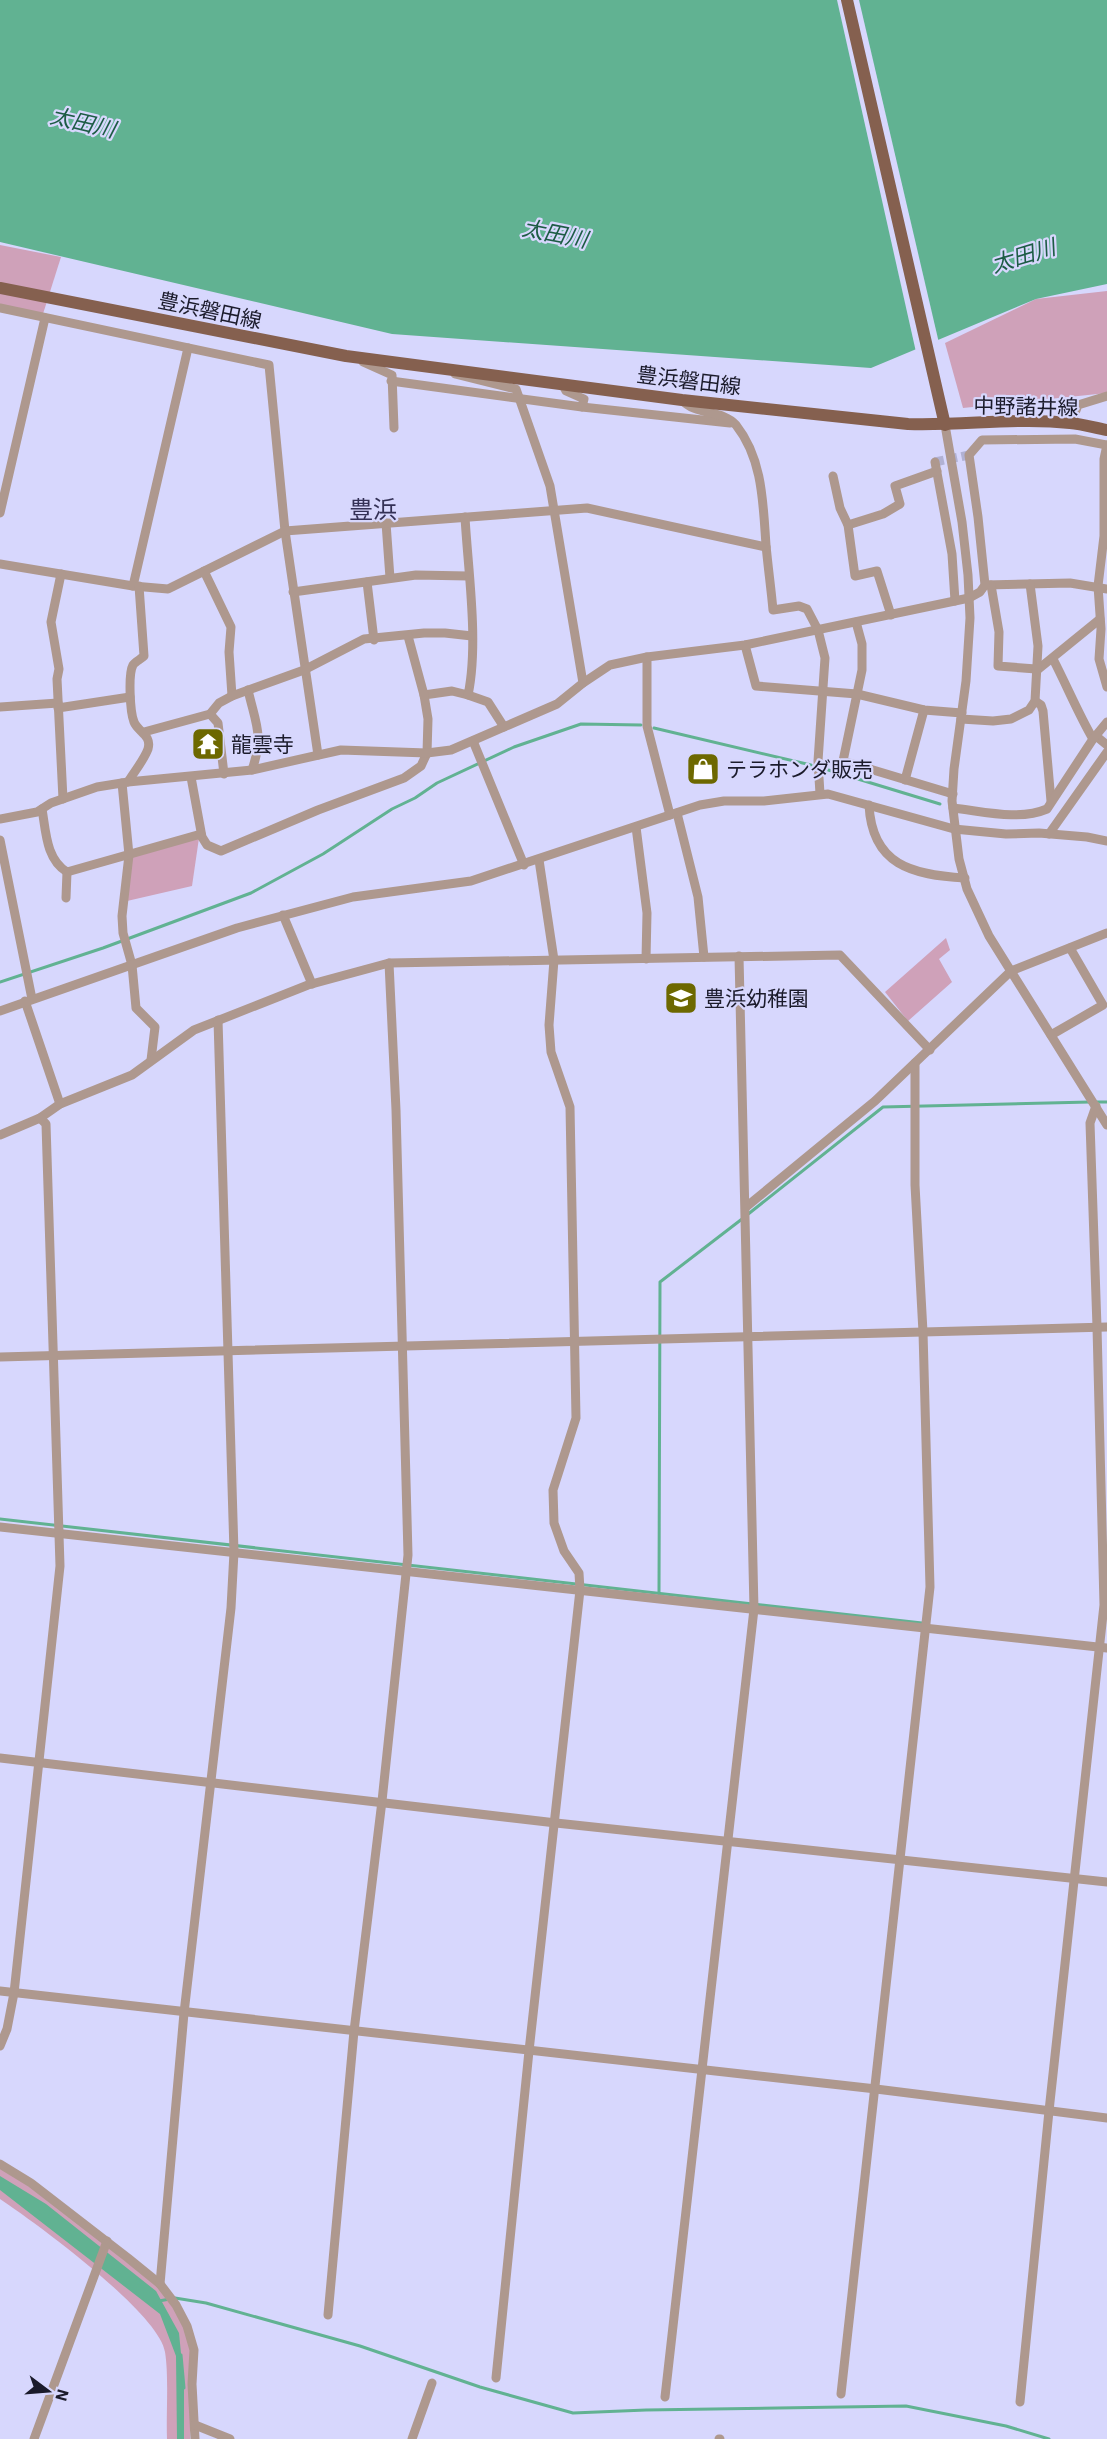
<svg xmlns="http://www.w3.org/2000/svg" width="1107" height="2439" font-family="'IBM Plex Sans','Noto Sans JP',sans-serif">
<rect width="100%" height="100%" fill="#d7d7fd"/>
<g fill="#cfa1b9">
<polygon points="0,245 61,257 42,317 0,308"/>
<polygon points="1107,291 1107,393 963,408 945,343 1036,299"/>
<polygon points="199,838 192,886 127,901 131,857"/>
<polygon points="946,938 950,950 939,959 952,982 908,1021 885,992"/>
<path d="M 0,2164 L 31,2183 L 169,2296 L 190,2335 L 190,2439 L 167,2439 C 166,2414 169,2376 165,2352 C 159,2313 36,2223 0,2199 Z"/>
</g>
<g fill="#61b292">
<polygon points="0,0 1107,0 1107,284 1036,299 871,368 392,334 0,242"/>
<polygon points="0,2176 46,2204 156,2291 179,2333 184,2384 184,2439 177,2439 176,2356 160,2314 0,2190"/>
</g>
<polygon fill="#d7d7fd" points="837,0 859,0 939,343 916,352"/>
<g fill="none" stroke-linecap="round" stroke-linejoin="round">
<g stroke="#61b292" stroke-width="3">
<polyline points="654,728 811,765"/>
<polyline points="825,769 940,804"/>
<polyline points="0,982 103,948 251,893 323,854 392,809 415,798 437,783 514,747 581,724 641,725"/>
<polyline points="1096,1102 1107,1102"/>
<polyline points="747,1215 883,1107 1090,1102"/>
<polyline points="0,1519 922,1623"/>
<polyline points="659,1594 660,1282 742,1219"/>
<polyline points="159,2301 175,2298 206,2303 360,2346 480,2387 573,2413 646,2410 906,2406 1006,2426 1049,2439"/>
<polyline points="181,2355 184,2388"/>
</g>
<polyline stroke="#b1b1d3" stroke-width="9" stroke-dasharray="9 4.5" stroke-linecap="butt" points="935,462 969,455"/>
<g stroke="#ae988e" stroke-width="9">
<polyline points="0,308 269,365 285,531 318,755"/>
<polyline points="363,362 392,375 394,428"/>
<polyline points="455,374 516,389 550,486 583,683"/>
<polyline points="391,381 582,407 730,423"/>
<polyline points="563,385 566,391 584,399 582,407"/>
<path d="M 682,400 C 696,416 722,409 736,425 C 763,459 763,504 766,545 C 768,567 771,588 773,610 L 799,606 L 807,609 L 818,630 L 825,658 L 818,761 L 820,794"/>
<polyline points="1071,423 1078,405 1107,396"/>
<polyline points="945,425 962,522 968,575 970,618 966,681 954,769 952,801 959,859 967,889 989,936 1107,1125"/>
<polyline points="1107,445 1104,459 1104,536 1098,586 1101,629 1099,659 1107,687"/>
<polyline points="935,462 952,554 955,601"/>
<polyline points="833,476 840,508 848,525 855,576 877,571 891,615"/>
<polyline points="0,513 45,318"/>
<polyline points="386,523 390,578"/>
<polyline points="848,525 883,514 900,504 895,486 937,471"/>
<polyline points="0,564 133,586 168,589 285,531 587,508 766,547"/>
<polyline points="204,571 231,627 229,652 232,696"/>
<polyline points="61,574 51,622 59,669 57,679 63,799"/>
<polyline points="367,582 374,640"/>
<polyline points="985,585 1070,583 1107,589"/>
<polyline points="991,585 999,632 998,666 1036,669"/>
<polyline points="133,586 188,348"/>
<polyline points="293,592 416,575 468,576"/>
<polyline points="856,622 862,644 862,670 843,761 953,794"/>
<polyline points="745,645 756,686 857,694 924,710 962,713"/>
<polyline points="647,657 647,726 670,815"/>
<path d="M 1053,659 C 1067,686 1078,713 1093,739"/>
<polyline points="1036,671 1100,619"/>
<path d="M 248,690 C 256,725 264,735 252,770"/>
<path d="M 424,695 L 452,691 L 468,695 C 479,643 468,571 465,517"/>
<polyline points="468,695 488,702 504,727"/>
<polyline points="1035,701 1041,705 1043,711 1051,801"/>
<polyline points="0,707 58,703"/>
<polyline points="58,708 130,697"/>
<polyline points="210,714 218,723 224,774"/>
<polyline points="961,719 993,721 1011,719 1029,710 1035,701 1038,646 1030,584"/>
<polyline points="144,732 210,714 219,703 232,696 304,670 364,639 424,633 445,633 472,636"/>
<polyline points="1096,736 1107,745"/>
<polyline points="473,741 524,865"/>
<polyline points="191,777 202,837 207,845 221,851 318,810 404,778 421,766 427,753 428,719 424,695 408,636"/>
<polyline points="905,780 924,710"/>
<path d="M 128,782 C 134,772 144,760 148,749 C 152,735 138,732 134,722 C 130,712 128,674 133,665 C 135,662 141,659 144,656 L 139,586"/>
<polyline points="122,783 129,855 122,916 123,933 132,965 136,1008 155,1027 151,1060"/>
<path d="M 869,805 C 872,865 912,875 965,878"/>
<path d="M 953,808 C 982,811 1019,821 1047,809 L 1093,739 L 1107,722"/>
<path d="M 42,809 C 46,832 46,859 67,872 L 201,834"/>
<polyline points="677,813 698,897 704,957"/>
<polyline points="0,819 37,812 51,803 97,787 128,782 252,770 341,750 427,753 451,750 557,704 583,683 610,665 647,657 745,645 969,598 980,592 985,585 978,517 969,455 982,440 1075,439 1107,445"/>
<polyline points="636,827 647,913 646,959"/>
<polyline points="1049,834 1107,752"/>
<polyline points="0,840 32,999"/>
<polyline points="66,898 67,872"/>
<polyline points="283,915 312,984"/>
<polyline points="25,1001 60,1104"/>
<polyline points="0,1011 237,928 353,897 471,881 700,805 724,801 764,801 828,794 954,829 1006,834 1039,833 1087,837 1107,841"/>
<polyline points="1051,1035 1103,1005 1070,948"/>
<polyline points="0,1135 40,1118 60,1104 132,1075 194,1030 308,985 389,963 840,955 930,1050"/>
<polyline points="746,1207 875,1101 1011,971 1107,933"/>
<polyline points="0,1357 1107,1327"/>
<polyline points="0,1527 1107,1648"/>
<polyline points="0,1758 556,1823 1107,1882"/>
<polyline points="0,1991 876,2089 1107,2118"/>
<polyline points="0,2046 7,2029 14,1993 60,1566 46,1124 40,1118"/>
<polyline points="0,2164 31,2183 128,2258 160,2284 176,2305 187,2326 194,2350 192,2384 195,2439"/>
<polyline points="160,2284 184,2013 231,1608 234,1552 218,1020"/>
<polyline points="328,2315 354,2031 382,1801 408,1555 396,1110 389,963"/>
<polyline points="496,2378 529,2051 580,1590 579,1573 564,1551 554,1523 553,1490 576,1418 570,1107 551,1052 549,1025 554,960 539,860"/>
<polyline points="841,2394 930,1587 923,1332 915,1185 915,1063"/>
<polyline points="665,2397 754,1609 739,956"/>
<polyline points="1020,2402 1049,2111 1104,1605 1097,1327 1090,1123 1096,1106"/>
<polyline points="195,2425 230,2439"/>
<polyline points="34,2439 107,2241"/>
<polyline points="412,2439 432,2383"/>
<polyline points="719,2439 720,2439"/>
</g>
<g stroke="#85604f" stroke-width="12">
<polyline points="847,0 945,425"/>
<path d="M 0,288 L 346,356 L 682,400 L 908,424 C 962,426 1017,417 1070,423 C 1083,424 1095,428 1107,430"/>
</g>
</g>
<defs>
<g id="temple-square" transform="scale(1.725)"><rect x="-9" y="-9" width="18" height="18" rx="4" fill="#6d6800" stroke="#d7d7fd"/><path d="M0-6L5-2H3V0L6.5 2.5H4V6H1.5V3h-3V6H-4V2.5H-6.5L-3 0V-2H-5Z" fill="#fff"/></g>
<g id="shop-square" transform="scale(1.725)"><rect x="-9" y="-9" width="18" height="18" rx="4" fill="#6d6800" stroke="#d7d7fd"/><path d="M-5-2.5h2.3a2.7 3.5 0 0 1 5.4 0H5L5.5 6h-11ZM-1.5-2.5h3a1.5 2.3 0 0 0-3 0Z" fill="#fff"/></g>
<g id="school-square" transform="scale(1.725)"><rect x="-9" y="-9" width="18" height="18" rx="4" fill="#6d6800" stroke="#d7d7fd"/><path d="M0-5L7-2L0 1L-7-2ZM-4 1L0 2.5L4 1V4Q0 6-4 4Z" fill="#fff"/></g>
</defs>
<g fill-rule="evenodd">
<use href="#temple-square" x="208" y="744"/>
<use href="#shop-square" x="703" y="769"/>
<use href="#school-square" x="681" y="998"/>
</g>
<g text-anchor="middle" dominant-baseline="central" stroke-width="4.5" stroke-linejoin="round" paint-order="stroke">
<g font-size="21" fill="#1b1b2b" stroke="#d7d7fd">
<text transform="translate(210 310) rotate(12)">豊浜磐田線</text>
<text transform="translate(689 380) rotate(7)">豊浜磐田線</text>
<text transform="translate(1026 406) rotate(1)">中野諸井線</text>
</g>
<g font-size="21" fill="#1b1b2b" stroke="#d7d7fd" text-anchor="start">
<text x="231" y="744">龍雲寺</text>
<text x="726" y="769">テラホンダ販売</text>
<text x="704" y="998">豊浜幼稚園</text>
</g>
<g font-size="22" font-style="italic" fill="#1d5c45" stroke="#d7d7fd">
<text transform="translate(83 122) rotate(13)">太田川</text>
<text transform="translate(555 233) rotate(11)">太田川</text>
<text transform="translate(1023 255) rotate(-17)">太田川</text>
</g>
<g font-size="24" fill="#343156" stroke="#d7d7fd">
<text x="373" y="509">豊浜</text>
</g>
</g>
<g transform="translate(48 2391) rotate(106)" stroke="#d7d7fd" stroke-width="4.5" paint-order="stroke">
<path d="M0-4.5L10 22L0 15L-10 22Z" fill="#1b1b2b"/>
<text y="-9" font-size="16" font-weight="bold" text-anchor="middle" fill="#1b1b2b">N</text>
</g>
</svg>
